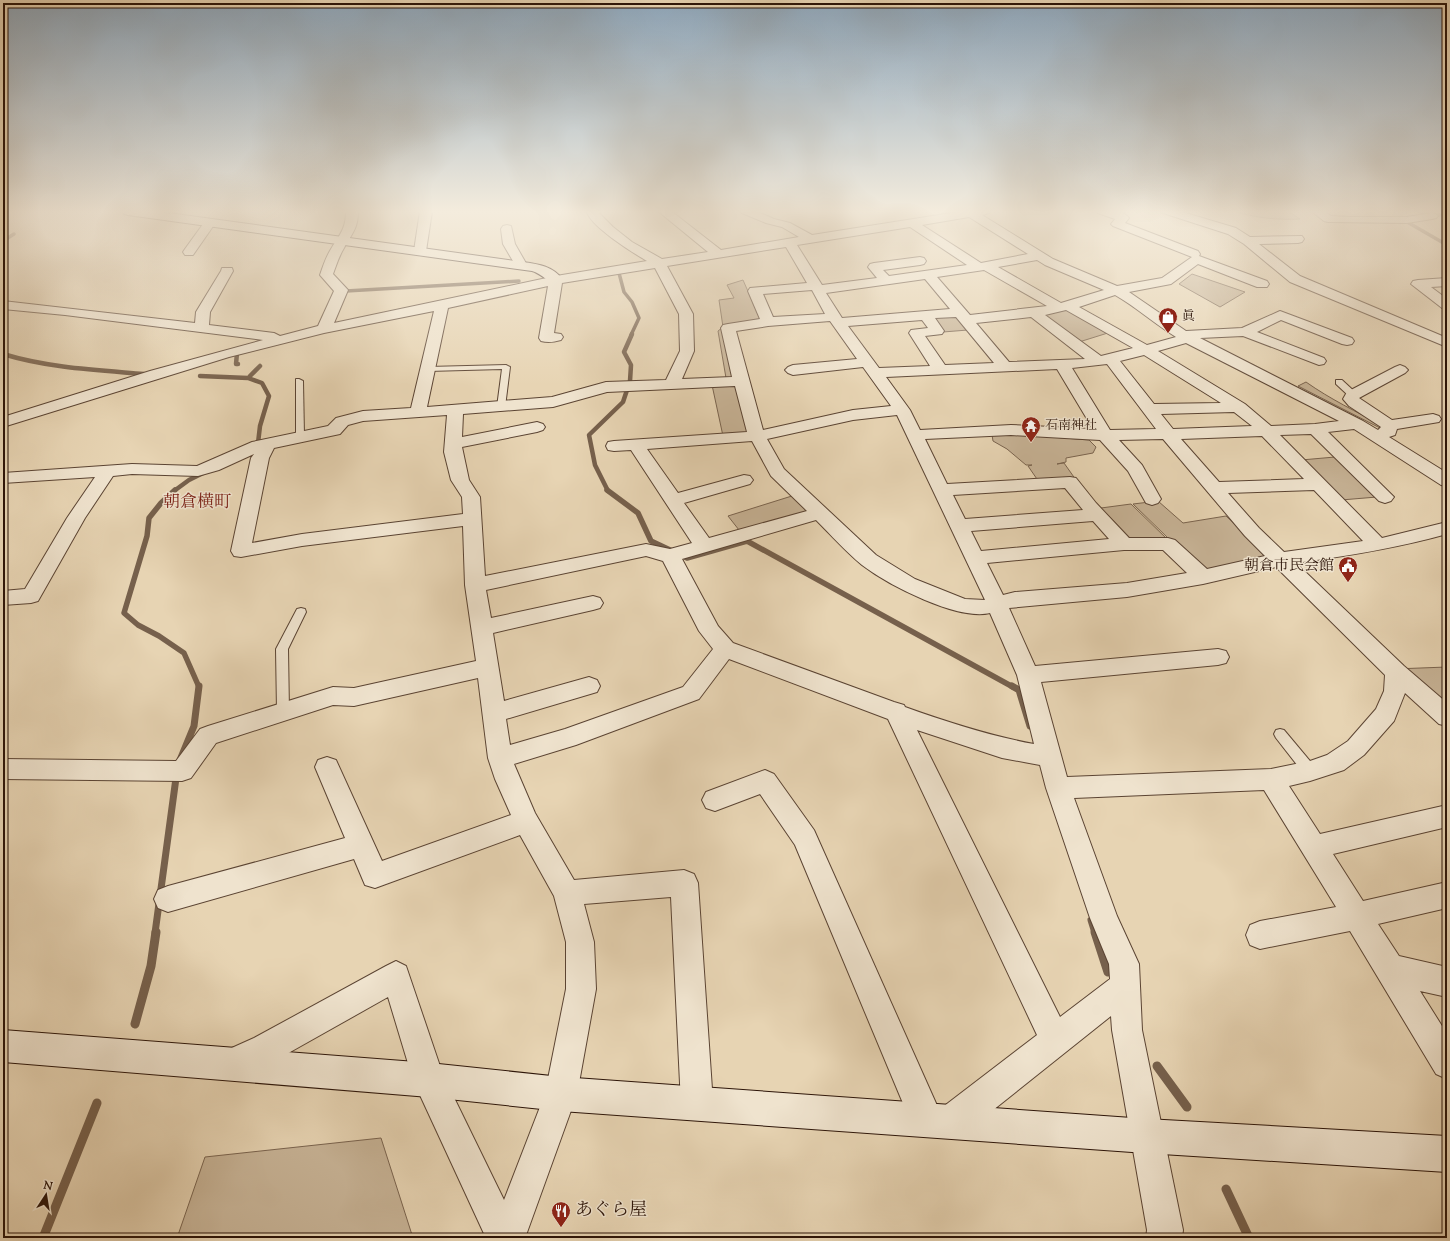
<svg xmlns="http://www.w3.org/2000/svg" width="1450" height="1241" font-family="'Sorts Mill Goudy','Noto Serif JP',serif">
<rect width="100%" height="100%" fill="#e7d4b3"/>
<filter id="stains"><feTurbulence type="fractalNoise" baseFrequency=".005" numOctaves="4"/><feColorMatrix values="0 0 0 0 .2 0 0 0 0 .09 0 0 0 0 .02 0 0 0 .5 -.17"/></filter>
<radialGradient id="worn" r=".72"><stop offset=".6" stop-color="#630" stop-opacity="0"/><stop offset="1" stop-color="#630" stop-opacity=".3"/></radialGradient>
<g fill="#c7b396" stroke="#7a644f">
<path d="M 1233,211 L 1288,211 L 1300,219 C 1276,220 1256,218 1233,211 Z"/>
<polygon points="1192,274 1245,292 1220,307 1179,284"/>
<polygon points="743,280 761,321 726,327 735,377 726,378 718,331 723,327 719,300 734,298 727,285"/>
<polygon points="1068,307 1111,332 1079,342 1041,314"/>
<polygon points="957,315 968,330 943,332 933,317"/>
<path d="M 1306,382 C 1330,399 1357,412 1383,426 L 1380,428 L 1298,386 Z"/>
<polygon points="739,384 752,434 723,436 712,385"/>
<polygon points="1015,434 1089,440 1096,447 1093,453 1066,458 1066,462 1057,464 1064,463 1076,480 1039,482 1028,466 1032,465 1026,465 1007,449 993,441 992,435"/>
<polygon points="1335,457 1377,497 1341,500 1301,460"/>
<polygon points="795,495 811,511 739,530 728,516"/>
<polygon points="1158,501 1183,523 1226,516 1271,557 1204,573 1133,504"/>
<polygon points="1131,504 1167,539 1131,539 1101,508"/>
<polygon points="1447,667 1447,717 1394,669"/>
<polygon points="381,1138 413,1238 177,1238 205,1157"/>
</g>
<g fill="none" stroke-linecap="round" stroke-linejoin="round">
<g stroke="#76604c" stroke-width="3.5">
<polyline points="1419,211 1428,216"/>
<polyline points="1429,216 1447,214"/>
<polyline points="1402,219 1447,245"/>
<polyline points="3,241 14,234"/>
<polyline points="619,273 624,292 632,302 639,318 631,335"/>
<polyline points="346,291 519,281"/>
</g>
<g stroke="#76604c" stroke-width="4.5">
<polyline points="237,353 236,364 238,364"/>
<path d="M 3,354 C 49,368 96,370 144,374"/>
<polyline points="200,376 248,378 262,383 269,396 260,426 258,443"/>
<polyline points="250,376 260,366"/>
<polyline points="174,491 189,480 203,473"/>
<polyline points="608,491 595,465 589,435 623,402 630,381 631,365 624,352 632,334"/>
</g>
<g stroke="#76604c" stroke-width="5.5">
<polyline points="175,490 161,503 149,518 147,536 124,613 138,625 159,636 184,653 199,687"/>
<polyline points="607,490 638,513 651,541 687,558 747,541 1013,687"/>
</g>
<g stroke="#76604c" stroke-width="7">
<polyline points="1012,686 1019,690 1030,726"/>
<polyline points="180,760 194,726 199,686"/>
<polyline points="1091,920 1095,933"/>
<polyline points="155,933 176,778"/>
</g>
<g stroke="#76604c" stroke-width="9">
<polyline points="1095,932 1108,972"/>
<polyline points="135,1024 151,966 156,932"/>
<polyline points="1157,1066 1187,1107"/>
<polyline points="1226,1189 1249,1238"/>
<polyline points="43,1238 97,1103"/>
</g>
<g stroke="#5b4433" stroke-width="2">
<g id="lane">
<polygon points="506,365 510,367 505,407 501,410 497,407 502,369 428,371 424,369 428,367"/>
<polygon points="296,379 299,379 303,381 304,436 300,439 296,436"/>
<polygon points="1336,380 1342,380 1356,393 1357,395 1356,397 1350,397 1336,384"/>
<polygon points="301,608 305,609 306,612 288,649 289,712 287,715 283,717 279,715 277,712 276,649 297,609"/>
<polygon points="1280,729 1284,730 1315,767 1316,771 1315,775 1310,776 1305,775 1276,738 1274,734 1276,730"/>
</g>
</g>
<g stroke="#5b4433" stroke-width="2">
<g id="street">
<path d="M 346,211 L 358,211 C 358,229 352,233 344,248 C 339,256 336,266 333,274 L 348,290 L 334,323 L 556,276 L 647,261 C 635,254 588,225 587,211 L 599,211 L 599,213 L 613,227 L 632,242 L 662,259 L 708,252 L 658,211 L 671,211 L 721,250 L 799,237 L 782,227 L 766,223 L 742,213 L 740,211 L 756,211 L 774,219 L 790,223 L 812,235 L 964,211 L 991,211 L 989,213 L 982,215 L 1053,259 L 1117,286 L 1162,278 L 1192,257 L 1113,226 L 1111,224 L 1115,219 L 1098,213 L 1096,211 C 1106,211 1122,209 1129,218 L 1125,223 L 1198,251 L 1200,254 L 1199,256 L 1267,281 L 1269,284 L 1267,287 L 1257,287 L 1198,264 L 1171,284 L 1129,292 L 1186,331 L 1242,328 L 1280,311 L 1352,338 L 1354,341 L 1352,344 L 1347,345 L 1342,344 L 1281,320 L 1257,332 L 1324,358 L 1326,361 L 1324,364 L 1319,365 L 1243,336 L 1200,338 L 1363,421 L 1378,430 L 1381,427 L 1349,406 L 1343,399 L 1347,392 L 1395,367 L 1400,365 L 1405,367 L 1408,370 L 1405,373 L 1359,398 L 1392,420 L 1433,414 L 1439,416 L 1441,419 L 1439,422 L 1397,429 L 1395,435 L 1389,437 L 1447,473 L 1447,486 L 1441,485 L 1354,429 L 1328,432 L 1394,497 L 1391,501 L 1385,503 L 1379,501 L 1311,434 L 1280,435 L 1382,538 L 1447,522 L 1447,534 C 1397,548 1347,556 1296,563 L 1404,666 L 1447,703 L 1447,726 L 1439,724 L 1405,693 L 1394,721 L 1364,755 L 1344,770 L 1310,781 L 1289,786 L 1320,834 L 1447,805 L 1447,827 L 1333,854 L 1363,901 L 1447,882 L 1447,908 L 1378,924 L 1399,956 L 1447,967 L 1447,997 L 1420,991 L 1447,1034 L 1447,1079 L 1436,1074 L 1350,931 L 1260,949 L 1250,945 L 1246,935 L 1250,925 L 1260,921 L 1336,907 L 1264,790 L 1074,798 L 1117,916 L 1139,964 L 1142,1030 L 1183,1230 L 1182,1238 L 1146,1238 L 1147,1230 L 1112,1030 L 1111,1016 L 963,1134 L 951,1138 L 939,1134 L 939,1132 L 927,1136 L 915,1132 L 795,845 L 760,794 L 715,811 L 706,808 L 702,800 L 706,792 L 765,770 L 774,774 L 814,830 L 939,1110 L 1037,1035 L 888,719 L 729,659 L 699,699 L 576,745 L 514,764 L 535,813 L 574,880 L 684,870 L 694,874 L 698,883 L 713,1104 L 708,1115 L 697,1120 L 686,1115 L 681,1104 L 671,897 L 584,904 L 594,942 L 596,989 L 577,1094 L 525,1238 L 486,1238 L 413,1080 L 388,997 L 276,1060 L 236,1078 L 225,1073 L 220,1062 L 225,1051 L 254,1038 L 386,966 L 396,961 L 406,966 L 443,1075 L 504,1200 L 545,1094 L 566,989 L 566,942 L 554,896 L 520,835 L 375,888 L 365,885 L 354,859 L 168,912 L 158,908 L 154,899 L 158,890 L 168,886 L 345,838 L 315,767 L 318,760 L 327,757 L 336,760 L 382,861 L 511,815 L 495,779 L 488,758 L 478,678 L 354,706 L 333,705 L 216,743 L 191,778 L 182,781 L 3,779 L 3,759 L 176,761 L 200,729 L 208,726 L 333,687 L 354,688 L 476,661 L 465,585 L 463,526 L 302,546 L 241,557 L 234,556 L 231,551 L 251,458 L 254,454 L 219,470 L 198,476 L 132,474 L 113,476 L 85,518 L 38,601 L 31,603 L 3,605 L 3,591 L 25,589 L 67,518 L 95,477 L 3,483 L 3,473 L 132,464 L 197,466 L 252,442 L 328,426 L 336,418 L 363,411 L 411,408 L 434,311 L 324,333 L 229,357 L 3,427 L 3,417 L 150,371 L 263,340 L 65,315 L 3,309 L 3,301 L 195,323 L 196,312 L 221,271 L 222,268 L 232,268 L 233,271 L 210,312 L 209,325 L 274,333 L 280,336 L 318,326 L 334,291 L 320,275 C 323,266 326,257 331,249 C 340,234 346,229 346,211 ZM 969,217 L 1028,254 L 981,263 L 922,225 ZM 910,227 L 967,265 L 889,276 L 883,270 L 920,265 L 924,264 L 926,261 L 924,258 L 920,257 L 874,263 L 870,264 L 868,267 L 877,278 L 822,285 L 797,245 ZM 786,247 L 807,283 L 750,288 L 748,291 L 760,319 L 728,324 L 723,325 L 721,328 L 732,377 L 682,379 L 694,351 L 693,314 L 667,266 ZM 1037,260 L 1045,265 L 1104,290 L 1061,303 L 998,267 ZM 655,268 L 679,314 L 680,351 L 666,380 L 606,382 L 552,397 L 427,407 L 448,308 L 548,286 L 539,338 L 541,341 C 548,343 554,342 561,340 L 563,337 L 561,334 L 554,333 L 562,283 ZM 984,270 L 1047,306 L 970,315 L 937,277 ZM 925,279 L 950,309 L 842,318 L 826,293 ZM 812,290 L 825,314 L 773,317 L 763,294 ZM 1115,295 C 1136,307 1155,324 1176,337 L 1147,345 L 1079,307 ZM 1066,310 L 1133,348 L 1101,356 L 1045,315 ZM 956,317 L 994,363 L 945,365 L 925,336 L 942,334 L 944,331 L 935,318 ZM 1031,317 L 1085,359 L 1009,362 L 976,323 ZM 922,320 L 928,328 L 911,330 L 909,333 L 930,366 L 879,368 L 848,326 ZM 830,321 L 857,359 L 793,365 L 788,367 L 785,370 L 788,373 L 793,375 L 863,367 L 891,406 L 853,410 L 763,430 L 736,331 L 768,326 ZM 1186,343 L 1339,421 L 1315,424 L 1271,426 L 1245,404 L 1158,351 ZM 1144,355 L 1221,403 L 1154,404 L 1120,361 ZM 1107,364 L 1156,429 L 1110,430 L 1072,368 ZM 1057,369 L 1093,429 L 1011,425 L 920,430 L 910,410 L 886,377 ZM 735,386 L 747,432 L 614,441 L 608,442 L 606,446 L 608,450 L 614,451 L 631,450 L 692,543 L 670,549 L 646,544 L 485,576 L 480,497 L 469,480 L 462,447 L 537,432 L 543,430 L 545,427 L 543,424 L 537,422 L 462,437 L 463,414 L 553,407 L 607,392 ZM 1234,412 L 1252,426 L 1173,429 L 1161,414 ZM 447,415 L 444,452 L 451,480 L 462,497 L 463,514 L 302,534 L 252,543 L 269,458 L 274,448 L 340,434 L 348,425 L 363,421 ZM 897,415 L 985,600 L 965,599 L 915,579 L 876,555 L 784,469 L 767,439 L 853,420 ZM 1011,435 L 1100,440 L 1128,471 L 1146,503 L 1152,505 L 1158,503 L 1161,499 L 1142,465 L 1119,440 L 1163,439 L 1245,536 L 1265,556 L 1207,569 L 1175,540 L 1168,538 L 1129,538 L 1096,503 L 1076,478 L 1070,477 L 947,484 L 925,439 ZM 1262,436 L 1304,479 L 1219,482 L 1181,439 ZM 752,441 L 771,476 L 807,511 L 709,538 L 684,503 L 750,484 L 753,480 L 750,476 L 744,475 L 678,493 L 647,449 ZM 1065,488 L 1083,510 L 965,519 L 953,495 ZM 1314,490 L 1363,541 L 1284,552 L 1259,528 L 1228,493 ZM 816,520 C 831,535 846,552 862,565 C 888,585 958,621 990,613 L 1017,675 L 1034,744 C 990,736 947,722 905,707 L 904,705 L 894,702 L 733,643 L 718,626 L 682,559 ZM 1093,521 L 1109,539 L 981,551 L 971,531 ZM 1124,550 L 1163,550 L 1187,573 L 1127,583 L 1015,592 L 1003,595 L 987,563 ZM 646,556 L 663,561 L 699,631 L 713,649 L 683,687 L 565,729 L 510,745 L 506,719 L 597,692 L 600,686 L 597,680 L 589,677 L 504,701 L 493,633 L 593,610 L 600,608 L 603,603 L 600,598 L 593,596 L 491,618 L 486,590 ZM 1276,567 L 1385,675 L 1384,691 L 1376,709 L 1348,741 L 1327,755 L 1310,761 L 1271,769 L 1067,777 L 1041,682 L 1218,665 L 1226,663 L 1229,657 L 1226,651 L 1218,649 L 1035,666 L 1009,608 L 1127,597 L 1203,584 ZM 917,730 L 1002,758 L 1040,765 L 1046,788 L 1090,918 L 1109,964 L 1110,979 L 1060,1017 Z"/>
<polygon points="420,211 432,211 426,251 424,254 416,254 414,251"/>
<polygon points="1161,211 1179,211 1236,228 1250,237 1302,236 1304,239 1302,242 1298,243 1259,244 1300,276 1447,338 1447,347 1290,282 1244,244 1228,234 1163,213"/>
<polygon points="1311,211 1324,211 1331,216 1349,217 1407,217 1432,213 1436,214 1438,216 1436,218 1432,219 1407,223 1328,222 1324,221"/>
<polygon points="210,219 214,220 216,222 193,255 185,255 183,252 185,249 206,220"/>
<polygon points="507,225 511,226 515,244 527,265 525,268 517,268 503,244 501,229 503,226"/>
<polygon points="1447,278 1447,286 1431,287 1447,299 1447,309 1442,308 1411,284 1413,281 1418,280"/>
</g>
</g>
<g stroke="#2c1408" stroke-width="2">
<g id="secondary">
<path d="M 122,211 L 154,211 L 523,262 C 538,264 553,266 563,280 L 561,283 C 550,286 543,274 532,271 L 128,215 L 124,214 Z"/>
<polygon points="3,1030 429,1063 561,1077 1146,1119 1447,1136 1447,1172 1146,1153 561,1111 429,1097 3,1062"/>
</g>
</g>
<use href="#lane" fill="#efe3ce" fill-rule="evenodd"/>
<use href="#street" fill="#efe3ce" fill-rule="evenodd"/>
<use href="#secondary" fill="#efe3ce" fill-rule="evenodd"/>
</g>
<linearGradient id="sky" x2="0" y2="1"><stop stop-color="#8ea7bc"/><stop offset="0.55" stop-color="#f4ecdd"/><stop offset="1" stop-color="#f4ecdd" stop-opacity="0"/></linearGradient>
<rect width="1450" height="385" fill="url(#sky)"/>
<defs>
<g id="shop-pin" transform="scale(1)"><path d="M0 17L-7.5 6A9.5 9.5 0 1 1 7.5 6Z" fill="#8f2418" stroke="#efe3ce"/><path d="M-5-2.5h2.3a2.7 3.5 0 0 1 5.4 0H5L5.5 6h-11ZM-1.5-2.5h3a1.5 2.3 0 0 0-3 0Z" fill="#fff"/></g>
<g id="temple-pin" transform="scale(1)"><path d="M0 17L-7.5 6A9.5 9.5 0 1 1 7.5 6Z" fill="#8f2418" stroke="#efe3ce"/><path d="M0-6L5-2H3V0L6.5 2.5H4V6H1.5V3h-3V6H-4V2.5H-6.5L-3 0V-2H-5Z" fill="#fff"/></g>
<g id="civic-pin" transform="scale(1)"><path d="M0 17L-7.5 6A9.5 9.5 0 1 1 7.5 6Z" fill="#8f2418" stroke="#efe3ce"/><path d="M-.6-6.5H3V-4.5H.6V-3L4-1V1h2V6H-6V1h2V-1L-.6-3ZM-1.2 2.5V6h2.4V2.5Z" fill="#fff"/></g>
<g id="restaurant-pin" transform="scale(1)"><path d="M0 17L-7.5 6A9.5 9.5 0 1 1 7.5 6Z" fill="#8f2418" stroke="#efe3ce"/><path d="M-5-6h1v4h1v-4h1v4h1v-4h1v5L-1.5 .5V6h-2V.5L-5-1ZM5-6V6H3V1.5H1.5Q1.5-4 5-6Z" fill="#fff"/></g>
</defs>
<g fill-rule="evenodd">
<use href="#shop-pin" x="1168" y="317"/>
<use href="#temple-pin" x="1031" y="426"/>
<use href="#civic-pin" x="1348" y="566"/>
<use href="#restaurant-pin" x="561" y="1211"/>
</g>
<g text-anchor="middle" dominant-baseline="central" stroke-width="3" stroke-linejoin="round" paint-order="stroke">
<g font-size="13" fill="#2c1408" stroke="#efe3ce" text-anchor="start">
<text x="1182" y="317">眞</text>
<text x="1045" y="426">石南神社</text>
</g>
<g font-size="15" fill="#2c1408" stroke="#efe3ce" text-anchor="end">
<text x="1334" y="566">朝倉市民会館</text>
</g>
<g font-size="17" fill="#7a1f14" stroke="#efe3ce">
<text x="197" y="503">朝倉横町</text>
</g>
<g font-size="18" fill="#2c1408" stroke="#efe3ce" text-anchor="start">
<text x="575" y="1211">あぐら屋</text>
</g>
</g>
<rect width="1450" height="1241" fill="none" stroke="#e7d4b3" stroke-width="16"/>
<rect x="4" y="4" width="1442" height="1233" fill="none" stroke="#2c1408" stroke-width="2"/>
<rect x="8" y="8" width="1434" height="1225" fill="none" stroke="#2c1408"/>
<g transform="translate(46 1195) rotate(12)" stroke="#efe3ce" stroke-width="3" paint-order="stroke">
<path d="M0-3L7 15L0 10L-7 15Z" fill="#2c1408"/>
<text y="-6" font-size="11" font-weight="bold" text-anchor="middle" fill="#2c1408">N</text>
</g>
<rect width="100%" height="100%" filter="url(#stains)"/>
<rect width="100%" height="100%" fill="url(#worn)"/>
</svg>
